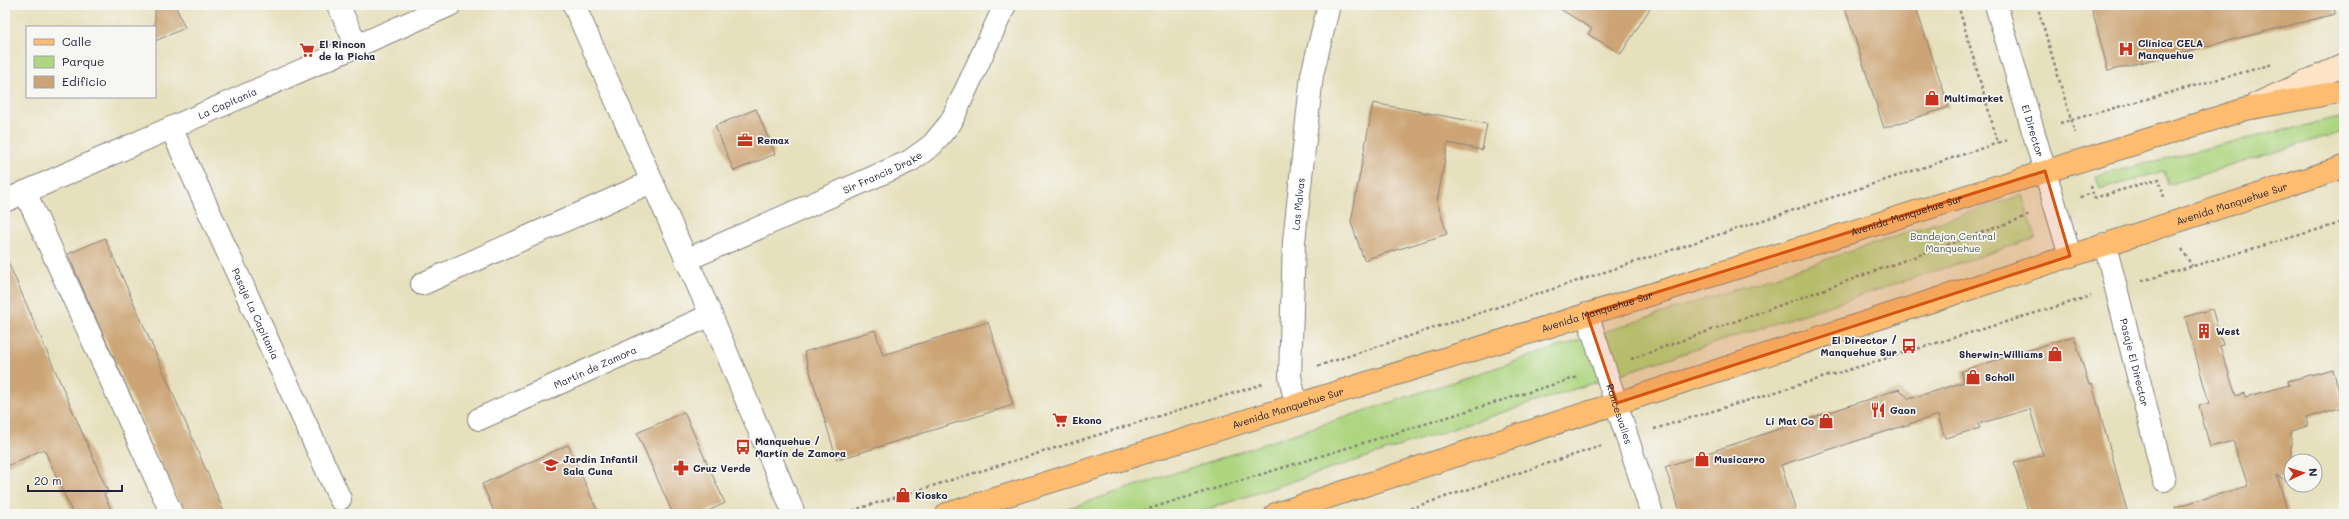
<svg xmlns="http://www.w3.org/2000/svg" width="2349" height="519" font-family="Mali,sans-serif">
<rect width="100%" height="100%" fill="#f6f6f2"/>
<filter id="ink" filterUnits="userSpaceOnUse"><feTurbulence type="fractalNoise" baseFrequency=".025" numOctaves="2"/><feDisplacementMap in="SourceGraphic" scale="8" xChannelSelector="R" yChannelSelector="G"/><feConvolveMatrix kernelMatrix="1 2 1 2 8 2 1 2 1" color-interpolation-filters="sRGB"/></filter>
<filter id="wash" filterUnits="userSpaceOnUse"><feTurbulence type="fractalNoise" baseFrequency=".012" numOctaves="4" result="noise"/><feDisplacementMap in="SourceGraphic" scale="16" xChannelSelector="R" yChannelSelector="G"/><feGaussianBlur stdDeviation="0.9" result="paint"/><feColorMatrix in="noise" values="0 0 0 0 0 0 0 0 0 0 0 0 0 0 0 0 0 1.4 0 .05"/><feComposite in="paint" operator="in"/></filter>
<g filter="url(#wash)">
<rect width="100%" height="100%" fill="#e7e0bd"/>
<g fill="#aed681" stroke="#687c5e">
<polygon points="2344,117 2344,131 2168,185 2164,171 2100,190 2096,176 2240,140"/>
<polygon points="2022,195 2036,238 1193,514 1050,514"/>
</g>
<g id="blocks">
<g fill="#cca475">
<polygon points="155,5 175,5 185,28 155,41"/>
<polygon points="1554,5 1652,5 1621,54 1588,34 1592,29"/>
<polygon points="1844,5 1915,5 1949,107 1884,128"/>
<polygon points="2091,5 2334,5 2335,14 2108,71"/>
<polygon points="1373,103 1487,124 1482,150 1448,143 1437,202 1447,234 1364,260 1351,222"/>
<polygon points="756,109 775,154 734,171 715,126"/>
<polygon points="105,238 136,308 225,514 184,514 90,305 68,254"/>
<polygon points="5,255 108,492 104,494 113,514 73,514 44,449 5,467"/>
<polygon points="2212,309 2223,345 2220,346 2236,396 2244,393 2245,397 2289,385 2288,381 2333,369 2343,407 2306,418 2308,426 2291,431 2291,484 2277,475 2288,514 2176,514 2175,507 2248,486 2233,441 2210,447 2199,406 2209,403 2185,317"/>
<polygon points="988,322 1013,405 837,460 804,352 875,330 883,355"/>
<polygon points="2074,336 2089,385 2092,384 2128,514 2029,514 2014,463 2043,455 2030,409 1978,424 1980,428 1945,438 1938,415 1781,465 1797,514 1681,514 1665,467 1899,389 1909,399 1964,382 1961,371"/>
<polygon points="684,412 725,503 702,514 673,514 637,433"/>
<polygon points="568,445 599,514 495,514 482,484"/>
</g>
</g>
</g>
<g filter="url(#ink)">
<use href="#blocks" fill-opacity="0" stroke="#84817c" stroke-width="1"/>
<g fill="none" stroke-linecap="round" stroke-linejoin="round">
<g stroke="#84817c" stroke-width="24">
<g id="minor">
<polyline points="338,5 357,46"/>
<path id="s1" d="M 171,128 L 340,499"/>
<polyline points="25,192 172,514"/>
<path id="s2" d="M 5,201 L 450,5"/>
<path id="s3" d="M 2105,244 L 2164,480"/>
<path id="s4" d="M 686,260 L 910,161 L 932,145 L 951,122 L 1005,5"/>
<polyline points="422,284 651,182"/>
<path id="s5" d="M 1587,314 L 1652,514"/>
<path id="s6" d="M 479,419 L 711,315"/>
</g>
</g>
<g stroke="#84817c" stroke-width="24">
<g id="tertiary">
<polyline points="574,5 711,315 794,514"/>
<path id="s7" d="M 1996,5 L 2070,256"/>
<path id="s8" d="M 1296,405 L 1290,376 L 1294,241 L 1312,75 L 1329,5"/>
</g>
</g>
<g stroke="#84817c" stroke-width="24">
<polyline id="secondary" points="2256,104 2344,65"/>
</g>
<g stroke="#84817c" stroke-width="24">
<g id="primary">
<path id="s9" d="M 947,514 L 2246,109 L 2344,91"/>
<path id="s10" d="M 1276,514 L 2344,167"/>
</g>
</g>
<g stroke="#84817c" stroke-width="2.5" stroke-dasharray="3 3" stroke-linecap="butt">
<polyline points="1958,5 1998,143 2008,140"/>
<polyline points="2037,5 2075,133"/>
<polyline points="2060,123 2273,64"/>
<polyline points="2091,186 2094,198 2159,179 2164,197"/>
<polyline points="2080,197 2093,193"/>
<polyline points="2182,249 2192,266"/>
<polyline points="2142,281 2344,222"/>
<polyline points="1631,359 2030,215"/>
<polyline points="1318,366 1998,143"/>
<polyline points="1654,429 2091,296"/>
<polyline points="841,514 1263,384"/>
<polyline points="1132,514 1578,377"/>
<polyline points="1393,514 1601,446"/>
</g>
<use href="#minor" stroke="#fff" stroke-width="22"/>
<use href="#tertiary" stroke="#fff" stroke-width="22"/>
<use href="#secondary" stroke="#fee4c6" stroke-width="22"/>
<use href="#primary" stroke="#fdbc70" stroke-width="22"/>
</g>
</g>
<path fill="#d45411" fill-opacity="0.2" stroke="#d45411" stroke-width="3" stroke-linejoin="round" d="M 2045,171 L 2070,256 L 1617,403 L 1587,314 Z"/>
<defs>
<g id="hospital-bare" transform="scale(1.2)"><path d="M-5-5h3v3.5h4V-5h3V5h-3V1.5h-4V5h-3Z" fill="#c8321e" stroke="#f6f6f2" stroke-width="2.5" paint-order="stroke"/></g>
<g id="supermarket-bare" transform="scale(1.2)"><path d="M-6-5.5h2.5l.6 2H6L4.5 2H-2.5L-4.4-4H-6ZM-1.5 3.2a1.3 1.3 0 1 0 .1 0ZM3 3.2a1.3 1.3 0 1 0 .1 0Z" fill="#c8321e" stroke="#f6f6f2" stroke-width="2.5" paint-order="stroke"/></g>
<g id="shop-bare" transform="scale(1.2)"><path d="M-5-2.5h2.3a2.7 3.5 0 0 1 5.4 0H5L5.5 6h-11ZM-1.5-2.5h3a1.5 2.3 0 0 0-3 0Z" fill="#c8321e" stroke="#f6f6f2" stroke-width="2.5" paint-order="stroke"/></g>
<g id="office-bare" transform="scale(1.2)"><path d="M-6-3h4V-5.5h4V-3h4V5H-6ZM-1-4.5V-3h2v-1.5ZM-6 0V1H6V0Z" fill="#c8321e" stroke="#f6f6f2" stroke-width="2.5" paint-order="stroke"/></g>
<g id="building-bare" transform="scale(1.2)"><path d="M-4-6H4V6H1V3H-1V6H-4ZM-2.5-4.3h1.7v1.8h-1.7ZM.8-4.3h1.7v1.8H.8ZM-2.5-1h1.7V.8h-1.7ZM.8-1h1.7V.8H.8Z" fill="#c8321e" stroke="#f6f6f2" stroke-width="2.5" paint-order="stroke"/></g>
<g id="bus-bare" transform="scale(1.2)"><path d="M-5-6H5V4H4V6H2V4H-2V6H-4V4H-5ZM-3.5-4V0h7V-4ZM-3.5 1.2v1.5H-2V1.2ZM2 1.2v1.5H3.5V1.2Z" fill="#c8321e" stroke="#f6f6f2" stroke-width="2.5" paint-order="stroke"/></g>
<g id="restaurant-bare" transform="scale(1.2)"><path d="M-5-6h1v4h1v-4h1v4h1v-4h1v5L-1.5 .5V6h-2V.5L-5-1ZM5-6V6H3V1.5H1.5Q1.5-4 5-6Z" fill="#c8321e" stroke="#f6f6f2" stroke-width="2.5" paint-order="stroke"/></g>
<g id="school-bare" transform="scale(1.2)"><path d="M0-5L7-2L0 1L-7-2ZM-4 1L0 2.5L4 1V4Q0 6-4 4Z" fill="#c8321e" stroke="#f6f6f2" stroke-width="2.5" paint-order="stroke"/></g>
<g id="pharmacy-bare" transform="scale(1.2)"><path d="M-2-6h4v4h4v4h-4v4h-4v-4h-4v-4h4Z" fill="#c8321e" stroke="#f6f6f2" stroke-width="2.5" paint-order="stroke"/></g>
</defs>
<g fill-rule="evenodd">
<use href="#hospital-bare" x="2126" y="49"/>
<use href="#supermarket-bare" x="307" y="50"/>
<use href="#shop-bare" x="1932" y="98"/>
<use href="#office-bare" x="745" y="140"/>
<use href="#building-bare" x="2204" y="331"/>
<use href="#bus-bare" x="1909" y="346"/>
<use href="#shop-bare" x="2055" y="354"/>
<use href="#shop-bare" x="1973" y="377"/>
<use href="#restaurant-bare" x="1878" y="410"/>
<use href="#supermarket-bare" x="1060" y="420"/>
<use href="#shop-bare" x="1826" y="421"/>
<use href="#bus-bare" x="743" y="447"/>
<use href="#shop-bare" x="1702" y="459"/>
<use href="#school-bare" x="551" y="465"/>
<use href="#pharmacy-bare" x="681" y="468"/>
<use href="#shop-bare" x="903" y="495"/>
</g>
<g text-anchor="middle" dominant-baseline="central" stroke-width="3.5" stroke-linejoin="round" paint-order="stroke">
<g font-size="10" font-weight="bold" fill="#22223b" stroke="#f6f6f2" text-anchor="start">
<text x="2138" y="43">Clínica CELA<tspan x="2138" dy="12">Manquehue</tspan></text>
<text x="319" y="44">El Rincon<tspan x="319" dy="12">de la Picha</tspan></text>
<text x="1944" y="98">Multimarket</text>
<text x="757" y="140">Remax</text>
<text x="2216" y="331">West</text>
<text x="1897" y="340" text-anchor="end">El Director /<tspan x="1897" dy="12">Manquehue Sur</tspan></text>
<text x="2043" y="354" text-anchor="end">Sherwin-Williams</text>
<text x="1985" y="377">Scholl</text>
<text x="1890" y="410">Gaon</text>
<text x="1072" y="420">Ekono</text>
<text x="1814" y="421" text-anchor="end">Li Mat Co</text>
<text x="755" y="441">Manquehue /<tspan x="755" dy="12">Martín de Zamora</tspan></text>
<text x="563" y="459">Jardín Infantil<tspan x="563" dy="12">Sala Cuna</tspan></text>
<text x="1714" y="459">Musicarro</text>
<text x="693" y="468">Cruz Verde</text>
<text x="915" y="495">Kiosko</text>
</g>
<g font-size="10" fill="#22223b" stroke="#f6f6f2">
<text stroke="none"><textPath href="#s2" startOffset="243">La Capitanía</textPath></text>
<text stroke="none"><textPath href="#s7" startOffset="131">El Director</textPath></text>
<text stroke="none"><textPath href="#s4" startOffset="215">Sir Francis Drake</textPath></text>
<text stroke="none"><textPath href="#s10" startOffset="1005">Avenida Manquehue Sur</textPath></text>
<text stroke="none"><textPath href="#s8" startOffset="202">Las Malvas</textPath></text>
<text stroke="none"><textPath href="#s9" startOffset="1005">Avenida Manquehue Sur</textPath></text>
<text stroke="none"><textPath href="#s9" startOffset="681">Avenida Manquehue Sur</textPath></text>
<text stroke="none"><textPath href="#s1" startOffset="204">Pasaje La Capitanía</textPath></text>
<text stroke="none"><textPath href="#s3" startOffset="122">Pasaje El Director</textPath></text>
<text stroke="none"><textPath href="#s6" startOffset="127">Martín de Zamora</textPath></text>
<text stroke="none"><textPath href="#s9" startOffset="357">Avenida Manquehue Sur</textPath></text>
<text stroke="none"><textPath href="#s5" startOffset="105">Roncesvalles</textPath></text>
</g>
<g font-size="10" fill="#4c5850" stroke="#f6f6f2">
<text x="1953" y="236">Bandejon Central<tspan x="1953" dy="12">Manquehue</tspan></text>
</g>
</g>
<rect width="2349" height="519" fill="none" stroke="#f6f6f2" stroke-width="20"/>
<rect x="26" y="26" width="130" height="72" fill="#f6f6f2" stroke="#a1a1a9"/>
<rect x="34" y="39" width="20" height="6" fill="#fdbc70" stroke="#a1a1a9"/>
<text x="62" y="46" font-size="12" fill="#22223b">Calle</text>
<rect x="34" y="56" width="20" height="12" fill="#aed681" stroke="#a1a1a9"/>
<text x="62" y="66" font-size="12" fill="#22223b">Parque</text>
<rect x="34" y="76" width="20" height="12" fill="#cca475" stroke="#a1a1a9"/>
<text x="62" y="86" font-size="12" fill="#22223b">Edificio</text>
<g transform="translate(2303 473) rotate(86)"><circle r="19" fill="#f6f6f2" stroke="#a1a1a9"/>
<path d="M0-3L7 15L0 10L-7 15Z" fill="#c8321e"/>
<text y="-6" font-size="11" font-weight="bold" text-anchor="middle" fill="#22223b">N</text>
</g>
<path d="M28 485v6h94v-6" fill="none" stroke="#22223b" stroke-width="2"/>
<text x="34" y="485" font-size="12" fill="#22223b" stroke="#f6f6f2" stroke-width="3" paint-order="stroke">20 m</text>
</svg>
